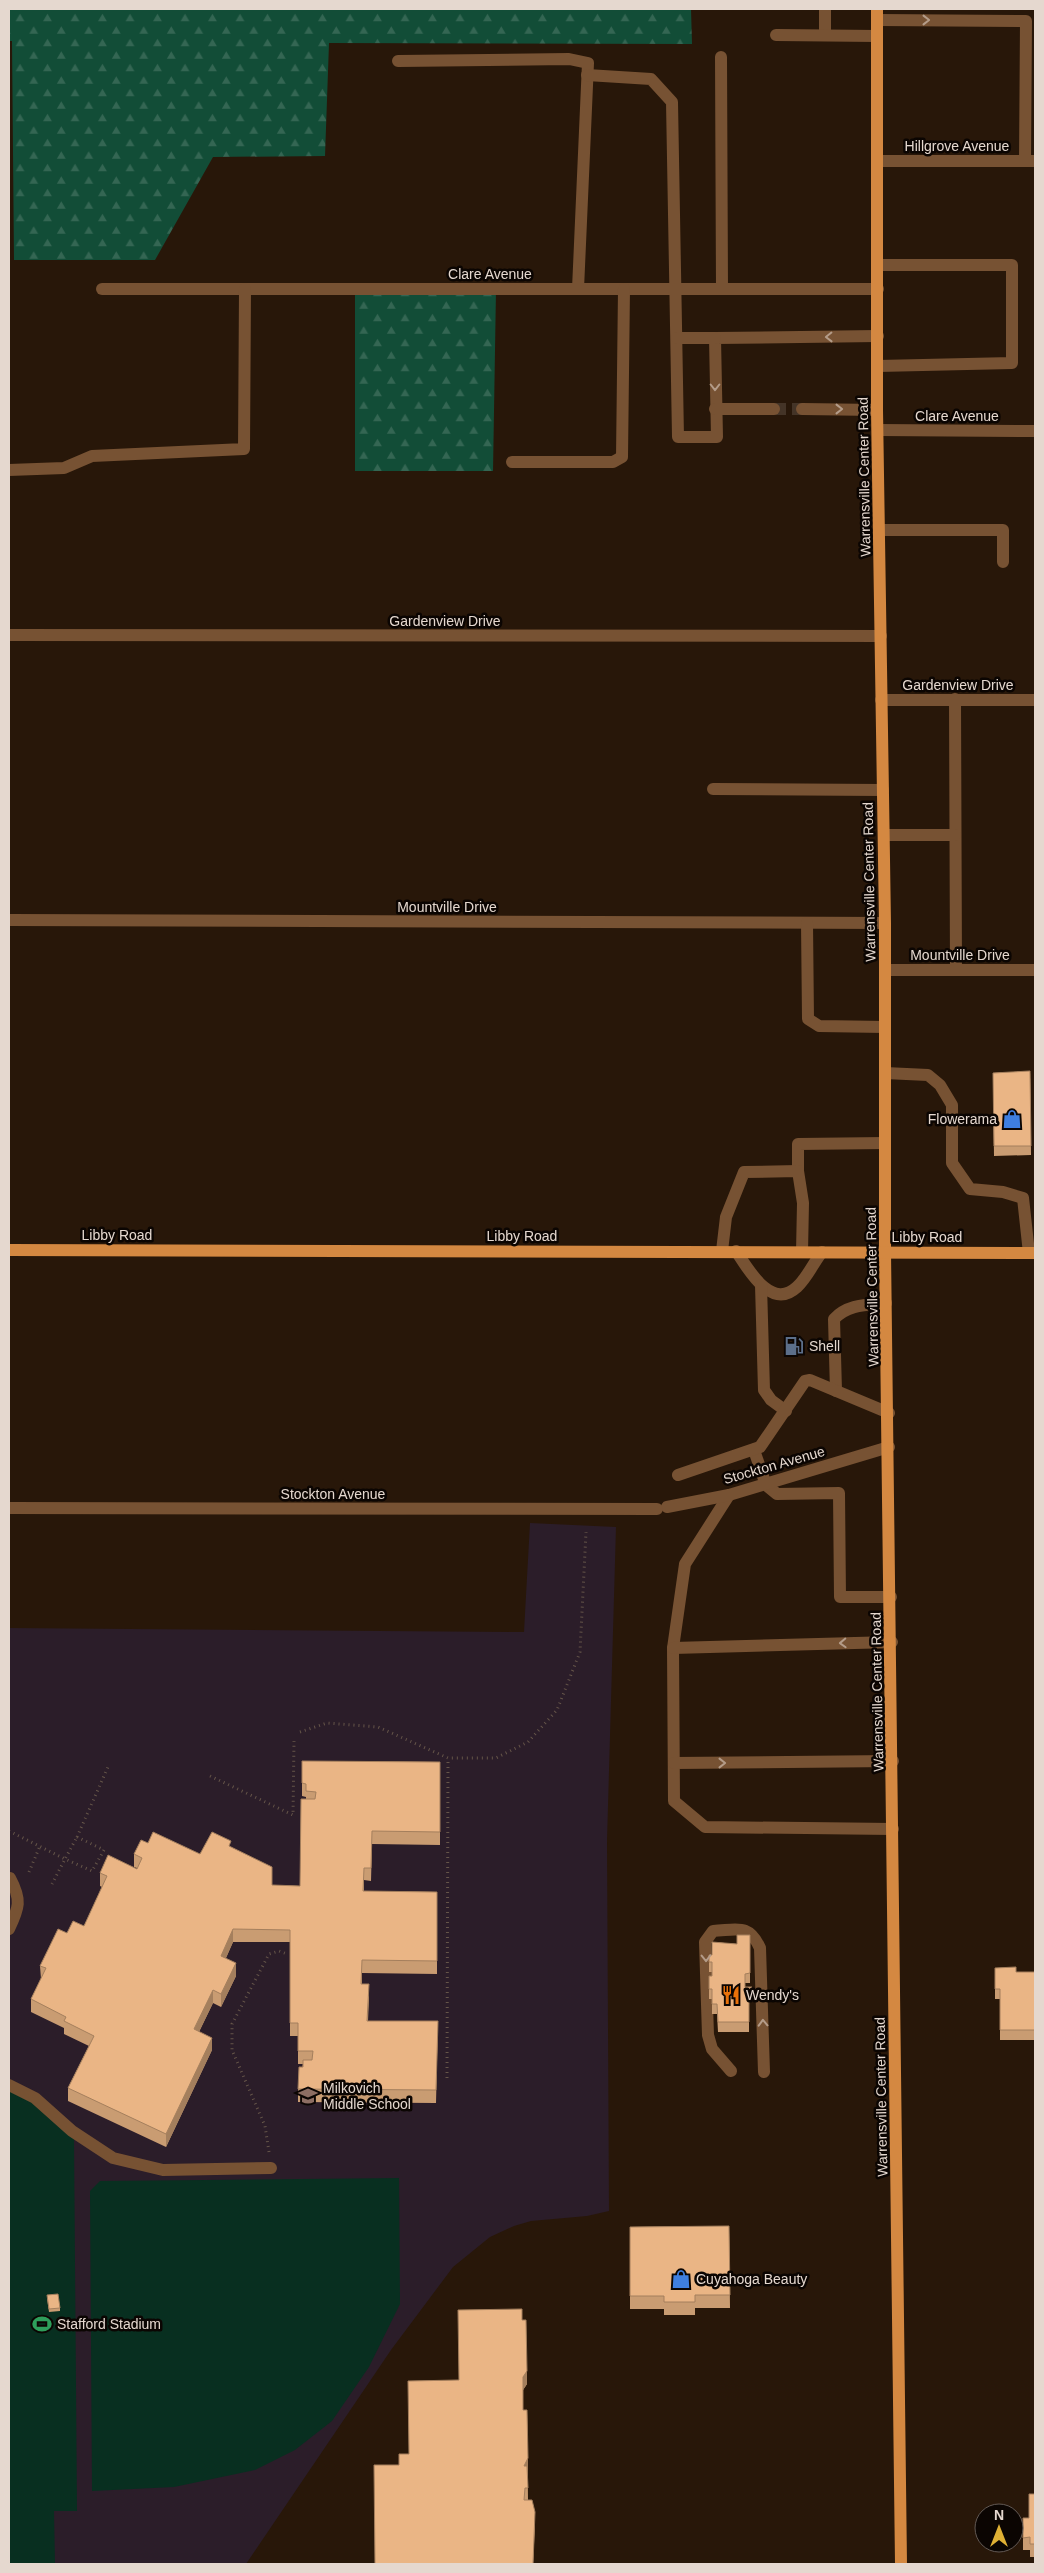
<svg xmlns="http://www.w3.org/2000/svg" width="1044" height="2573" font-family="Helvetica,sans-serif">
<defs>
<pattern id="forest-firs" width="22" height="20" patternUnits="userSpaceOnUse" patternTransform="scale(1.25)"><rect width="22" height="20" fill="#124d37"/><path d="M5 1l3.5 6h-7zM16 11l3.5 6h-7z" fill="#346653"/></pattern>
</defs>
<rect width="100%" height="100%" fill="#281709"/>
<polygon fill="#2b1d29" points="530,1523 616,1527 607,1841 609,2211 587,2216 531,2221 514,2226 490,2237 453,2267 391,2350 246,2564 9,2564 9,1628 524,1632"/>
<g fill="url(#forest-firs)">
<polygon points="9,9 691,9 692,44 329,43 325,156 213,157 155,260 14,260 12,41 9,41"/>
<polygon points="355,289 496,289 493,471 355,471"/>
</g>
<g fill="#082f20">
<polygon points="9,2086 19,2091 74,2138 77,2511 54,2511 55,2564 9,2564"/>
<polygon points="399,2178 400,2304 369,2367 332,2421 295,2450 255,2470 174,2487 92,2491 90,2191 100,2181"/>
</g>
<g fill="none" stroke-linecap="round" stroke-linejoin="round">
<polyline stroke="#443427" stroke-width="12" stroke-dasharray="12 6" stroke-linecap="butt" points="774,409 802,409"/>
<g stroke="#655549" stroke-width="3" stroke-dasharray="1 4" stroke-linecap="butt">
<polyline points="300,1732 327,1723 378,1727 448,1758 496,1758 528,1742 557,1710 580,1652 586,1532"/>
<polyline points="210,1776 293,1815 294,1741"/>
<polyline points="9,1831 65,1859 52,1884"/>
<polygon points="77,1837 104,1850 92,1871 65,1859"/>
<polyline points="77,1837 108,1767"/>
<polyline points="29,1872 40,1846"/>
<polyline points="447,2078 448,1758"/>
<polyline points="269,2152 265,2126 232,2050 232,2024 269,1954 279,1951 287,1954"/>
</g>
<g stroke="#775233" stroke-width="12">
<polyline points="825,9 825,35"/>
<polyline points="878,20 1026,21 1025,161"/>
<polyline points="776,35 877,36"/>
<polyline points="721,57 722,289"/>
<polyline points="398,61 569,59 588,63 578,289"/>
<polyline points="587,75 651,79 672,102 678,437 717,437 715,338 878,336"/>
<polyline points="878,161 1035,161"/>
<polyline points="102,289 878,289"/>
<polyline points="677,338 715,338"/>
<polyline points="878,366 1012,363 1012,265 878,265"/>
<polyline points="715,409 774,409"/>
<polyline points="802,409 877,410"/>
<polyline points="878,430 1035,431"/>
<polyline points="512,462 613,462 622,457 624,289"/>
<polyline points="9,470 64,468 92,456 244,449 245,289"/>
<polyline points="879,530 1003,530 1003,562"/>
<polyline points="9,635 881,636"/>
<polyline points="955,699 956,970"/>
<polyline points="881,700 1035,700"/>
<polyline points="713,789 883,790"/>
<polyline points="884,835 955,835"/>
<polyline points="9,920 885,923"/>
<polyline points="807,923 808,1019 819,1026 885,1027"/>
<polyline points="885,970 1035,970"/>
<polyline points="885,1073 928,1075 940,1085 952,1105 952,1163 970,1189 1003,1192 1023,1198 1029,1253"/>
<polyline points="798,1171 798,1144 885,1143"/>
<polyline points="722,1251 726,1217 744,1172 798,1171 803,1203 802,1252"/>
<path d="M 736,1251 C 748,1269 771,1311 797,1287 C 807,1278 814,1262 822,1252"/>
<polyline points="761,1285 764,1390 771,1400 786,1411"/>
<path d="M 836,1391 L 834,1319 C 848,1304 867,1305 886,1303"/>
<polyline points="754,1450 766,1485 777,1494 839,1493 840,1597 891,1597"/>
<polyline points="678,1475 760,1447 805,1381 810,1380 889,1413"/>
<polyline points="729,1495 685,1564 673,1648 674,1801 705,1827 893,1829"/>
<polyline points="667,1507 729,1495 889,1447"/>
<polyline points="9,1508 657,1509"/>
<polyline points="673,1648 892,1642"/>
<polyline points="674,1763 893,1761"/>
<path d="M 9,1929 C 19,1908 22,1900 10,1878"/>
<path d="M 731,2071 L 712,2049 L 708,2035 L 705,1942 L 713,1931 C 737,1930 749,1923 760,1948 L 764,2072"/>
<polyline points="9,2085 35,2098 72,2131 113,2158 163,2170 271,2168"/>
</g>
<g stroke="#d48841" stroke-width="12">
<polyline points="877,9 877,410 885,923 885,1252 901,2564"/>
<polyline points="9,1250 1035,1253"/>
</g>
</g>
<g fill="#c99c72">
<polygon points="1030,1071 1031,1155 994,1156 993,1073"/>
<polygon points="302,1761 440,1762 440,1845 372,1844 371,1881 364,1880 364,1891 437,1892 437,1974 362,1973 362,1984 369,1997 368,2021 438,2021 436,2103 298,2102 298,2089 303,2064 298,2064 298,2036 290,2036 290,1942 233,1942 226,1958 236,1976 221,2007 213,2003 199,2032 212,2050 166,2147 68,2101 68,2088 89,2046 64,2034 64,2028 31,2012 31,1999 41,1979 40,1966 67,1933 84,1926 102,1887 100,1886 100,1873 137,1869 137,1868 134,1867 134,1854 148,1843 200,1854 231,1847 272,1885 300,1886 306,1799 306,1797 302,1796"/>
<polygon points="750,1935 750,1983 745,1983 745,1987 752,1997 749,2000 749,2032 718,2032 717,2014 712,2014 712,1999 709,1999 709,1976 712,1976 712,1972 709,1972 709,1955 712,1955 712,1942 737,1944"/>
<polygon points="995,1968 1016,1972 1035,1972 1035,2040 1000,2040 1000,1999 995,1999"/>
<polygon points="729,2226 730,2308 695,2308 695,2315 664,2315 664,2309 630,2309 630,2227"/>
<polygon points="47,2298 60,2308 60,2311 49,2312"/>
<polygon points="522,2320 527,2384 523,2390 523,2410 527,2410 528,2500 535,2525 533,2564 375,2564 399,2465 409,2454 459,2380"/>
<polygon points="1035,2494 1035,2557 1030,2557 1030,2550 1023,2550 1023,2518 1029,2518"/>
</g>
<g fill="#a47f5d">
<polygon points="233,1929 233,1942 221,1969 221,1956"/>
<polygon points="236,1963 236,1976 221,2007 221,1994"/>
<polygon points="752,1987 752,1997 749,2000 749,1990"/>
<polygon points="213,1990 213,2003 194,2042 194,2029"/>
<polygon points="212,2038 212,2050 166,2147 166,2134"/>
<polygon points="527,2371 527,2384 523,2390 523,2377"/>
<polygon points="528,2458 528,2471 524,2466"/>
</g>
<g fill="#eab585" stroke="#a47f5d">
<polygon points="1030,1071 1031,1146 994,1146 993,1073"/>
<polygon points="302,1761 440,1762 440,1832 372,1831 371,1868 364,1868 363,1891 437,1892 437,1961 362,1960 361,1984 369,1984 367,2021 438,2021 436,2090 298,2089 299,2067 303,2067 303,2060 312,2060 313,2051 298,2051 298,2023 290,2023 290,1930 233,1929 221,1956 236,1963 221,1994 213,1990 194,2029 212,2038 166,2134 68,2088 94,2036 64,2021 66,2017 31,1999 46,1968 40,1966 58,1929 67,1933 73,1921 84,1926 107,1876 100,1873 108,1855 137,1869 142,1858 134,1854 141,1840 148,1843 153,1832 200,1854 212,1832 231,1841 229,1846 272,1867 272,1885 300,1886 301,1799 315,1799 316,1792 306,1791 306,1784 302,1783"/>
<polygon points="737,1935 750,1935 750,1973 745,1974 745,1987 752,1987 749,1990 749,2022 718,2022 717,2004 712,2004 712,1989 709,1989 709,1976 712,1976 712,1962 709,1962 709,1955 712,1955 712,1942 737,1944"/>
<polygon points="1016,1967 1016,1972 1035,1972 1035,2030 1000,2030 1000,1989 995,1989 995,1968"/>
<polygon points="729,2226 730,2295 695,2295 695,2302 664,2302 664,2296 630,2296 630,2227"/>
<polygon points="58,2294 60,2308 49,2309 47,2295"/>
<polygon points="522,2309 522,2320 526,2320 527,2371 523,2377 523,2410 527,2410 528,2458 524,2466 527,2466 528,2488 525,2488 524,2500 532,2500 535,2512 533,2564 375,2564 374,2465 399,2465 399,2454 409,2454 408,2381 459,2380 458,2310"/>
<polygon points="1029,2494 1035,2494 1035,2544 1030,2544 1030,2537 1023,2538 1023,2518 1029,2518"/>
</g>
<defs><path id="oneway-chevron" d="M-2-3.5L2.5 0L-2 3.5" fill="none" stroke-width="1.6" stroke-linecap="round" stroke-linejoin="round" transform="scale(1.25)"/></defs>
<g stroke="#b49c89">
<use href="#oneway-chevron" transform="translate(926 20)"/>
<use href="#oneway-chevron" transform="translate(829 337) rotate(179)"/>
<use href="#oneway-chevron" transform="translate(715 387) rotate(90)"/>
<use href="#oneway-chevron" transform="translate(839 409)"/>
<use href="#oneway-chevron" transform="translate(843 1643) rotate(178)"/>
<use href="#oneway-chevron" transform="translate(722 1763)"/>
<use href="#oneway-chevron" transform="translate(706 1958) rotate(89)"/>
<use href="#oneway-chevron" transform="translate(763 2023) rotate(-92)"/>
</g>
<defs>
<g id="shop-bare" transform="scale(1.5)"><path d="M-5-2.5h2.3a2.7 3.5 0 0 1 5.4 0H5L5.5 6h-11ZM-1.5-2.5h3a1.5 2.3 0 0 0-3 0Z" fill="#3f7fe0" stroke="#0b0502" stroke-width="2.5" paint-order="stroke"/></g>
<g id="fuel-bare" transform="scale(1.5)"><path d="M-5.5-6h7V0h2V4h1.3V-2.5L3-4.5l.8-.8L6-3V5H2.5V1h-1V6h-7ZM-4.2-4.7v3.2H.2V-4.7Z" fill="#5c6f8a" stroke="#0b0502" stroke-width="2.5" paint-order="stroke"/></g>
<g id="restaurant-bare" transform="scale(1.5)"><path d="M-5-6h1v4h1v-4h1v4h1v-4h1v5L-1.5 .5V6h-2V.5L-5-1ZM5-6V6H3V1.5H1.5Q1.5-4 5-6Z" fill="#e8710a" stroke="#0b0502" stroke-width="2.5" paint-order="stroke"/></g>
<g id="school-bare" transform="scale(1.5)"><path d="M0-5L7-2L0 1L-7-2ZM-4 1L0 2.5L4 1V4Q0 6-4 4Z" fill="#8d6e63" stroke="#0b0502" stroke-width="2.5" paint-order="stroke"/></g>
<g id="stadium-bare" transform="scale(1.5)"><path d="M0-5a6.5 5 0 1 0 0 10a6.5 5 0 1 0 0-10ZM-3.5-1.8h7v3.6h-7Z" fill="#2e9e5b" stroke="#0b0502" stroke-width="2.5" paint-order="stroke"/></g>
</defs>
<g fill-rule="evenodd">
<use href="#shop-bare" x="1012" y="1119"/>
<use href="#fuel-bare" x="794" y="1346"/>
<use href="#restaurant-bare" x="731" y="1995"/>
<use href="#school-bare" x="308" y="2096"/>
<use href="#shop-bare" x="681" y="2279"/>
<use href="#stadium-bare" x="42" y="2324"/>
</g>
<g text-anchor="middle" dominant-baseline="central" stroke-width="5" stroke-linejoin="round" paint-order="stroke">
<g font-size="14" fill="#e5d8cf" stroke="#0b0502">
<text x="957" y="146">Hillgrove Avenue</text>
<text x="490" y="274">Clare Avenue</text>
<text x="957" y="416">Clare Avenue</text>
<text transform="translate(864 477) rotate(-91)">Warrensville Center Road</text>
<text x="445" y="621">Gardenview Drive</text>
<text x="958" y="685">Gardenview Drive</text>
<text transform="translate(869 882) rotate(-91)">Warrensville Center Road</text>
<text x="447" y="907">Mountville Drive</text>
<text x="960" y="955">Mountville Drive</text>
<text x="117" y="1235">Libby Road</text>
<text x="522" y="1236">Libby Road</text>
<text x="927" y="1237">Libby Road</text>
<text transform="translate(872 1287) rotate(-91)">Warrensville Center Road</text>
<text transform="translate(774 1465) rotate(-16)">Stockton Avenue</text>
<text x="333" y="1494">Stockton Avenue</text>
<text transform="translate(877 1692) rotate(-91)">Warrensville Center Road</text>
<text transform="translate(881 2097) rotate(-91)">Warrensville Center Road</text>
</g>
<g font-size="14" fill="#e5d8cf" stroke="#0b0502" text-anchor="start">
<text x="997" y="1119" text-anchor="end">Flowerama</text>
<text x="809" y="1346">Shell</text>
<text x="746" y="1995">Wendy's</text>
<text x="323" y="2088">Milkovich<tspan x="323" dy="16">Middle School</tspan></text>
<text x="696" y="2279">Cuyahoga Beauty</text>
<text x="57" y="2324">Stafford Stadium</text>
</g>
</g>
<rect width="1044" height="2573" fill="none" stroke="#e5d8cf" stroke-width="20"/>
<g transform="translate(999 2528)"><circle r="24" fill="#0b0502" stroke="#625954"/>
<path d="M0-4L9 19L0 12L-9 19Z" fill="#dfb034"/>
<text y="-8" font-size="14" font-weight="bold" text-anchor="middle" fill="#e5d8cf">N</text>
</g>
</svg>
